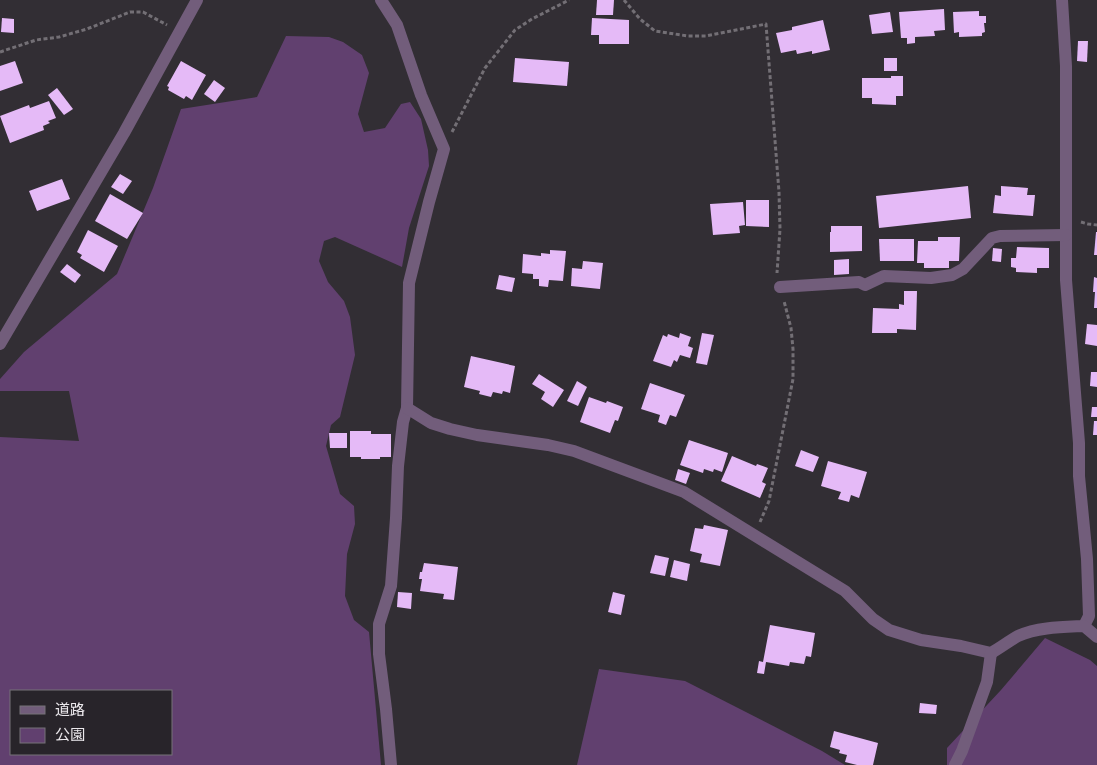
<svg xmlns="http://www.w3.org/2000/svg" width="1097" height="765" font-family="'Noto Serif','Noto Sans JP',serif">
<rect width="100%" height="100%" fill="#322e34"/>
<g fill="#61406f" fill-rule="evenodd">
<path d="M 286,36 L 329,37 L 343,42 L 362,55 L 369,73 L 358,114 L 364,132 L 385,128 L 401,104 L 410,102 L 421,119 L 428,150 L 429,166 L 409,228 L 402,267 L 335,237 L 324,241 L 319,261 L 328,282 L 344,301 L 350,317 L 355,355 L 340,417 L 331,425 L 326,446 L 340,494 L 354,506 L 355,524 L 347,554 L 345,596 L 354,620 L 369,632 L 381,765 L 0,765 L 0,437 L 79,441 L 69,391 L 0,391 L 0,379 L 24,352 L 117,274 L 153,188 L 181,109 L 257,97 ZM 11,691 L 171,691 L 171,754 L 11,754 Z"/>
<polygon points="1045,638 1090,660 1097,666 1097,765 947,765 947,748 1001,690"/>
<polygon points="599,669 685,681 822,751 845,765 577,765"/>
</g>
<g fill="#e5baf7">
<polygon points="597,0 614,0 613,15 596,15"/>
<polygon points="944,9 945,30 934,31 935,36 915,37 915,43 907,44 907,38 901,38 899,12"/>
<polygon points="979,11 979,16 986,16 986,23 984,23 985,32 982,33 982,36 959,37 959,32 954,33 953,12"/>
<polygon points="890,12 893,32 872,34 869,15"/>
<polygon points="2,18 14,19 14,33 1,32"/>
<polygon points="592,18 629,20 629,44 599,44 599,35 591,35"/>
<polygon points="823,20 830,50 812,54 812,51 797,54 796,50 781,53 776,33 792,30 792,27"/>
<polygon points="1078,41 1088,41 1087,62 1077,61"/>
<polygon points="515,58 569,62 567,86 513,82"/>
<rect x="884" y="58" width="13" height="13"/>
<polygon points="15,61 23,83 0,91 0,66"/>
<polygon points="181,61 206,75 192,100 186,96 184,99 168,90 169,87 167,86"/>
<polygon points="891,76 903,76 903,96 896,96 896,105 872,104 872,98 862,98 862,78 891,78"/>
<polygon points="214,80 225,88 215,102 204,94"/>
<polygon points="57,88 73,109 64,115 48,95"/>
<polygon points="49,101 56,118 48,121 50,123 43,126 44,130 10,143 0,116 29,105 30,108"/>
<polygon points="120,174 132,181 123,194 111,187"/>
<polygon points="62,179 70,199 37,211 29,191"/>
<polygon points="968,186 971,218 879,228 876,196"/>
<polygon points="1001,186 1028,188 1027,195 1035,195 1033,216 993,213 995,195 1001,196"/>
<polygon points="110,194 143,213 127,239 95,221"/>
<polygon points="746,200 769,200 769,227 746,226"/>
<polygon points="743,202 745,225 739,226 740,233 713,235 710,204"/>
<polygon points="831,226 862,226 862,251 830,252 830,232 831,232"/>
<polygon points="88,230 118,246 104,272 80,258 82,255 77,252"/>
<polygon points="1096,232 1097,232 1097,255 1094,255"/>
<polygon points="938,237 960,237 959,261 949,261 949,268 924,268 924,263 917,263 918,241 938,241"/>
<polygon points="879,239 914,239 914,261 880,261"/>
<polygon points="1017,247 1049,248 1049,268 1037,268 1037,273 1016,272 1016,268 1011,267 1011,258 1016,258"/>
<polygon points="993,248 1002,249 1001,262 992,261"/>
<polygon points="550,250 566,251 563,281 549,280 548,287 539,286 539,279 533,279 533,274 522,273 523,254 541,256 541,253 550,254"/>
<polygon points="849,259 849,274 834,275 834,260"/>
<polygon points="583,261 603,263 600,289 571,286 572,268 582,269"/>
<polygon points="67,264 81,275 75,283 60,272"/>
<polygon points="499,275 515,278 512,292 496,289"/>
<polygon points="1094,277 1097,278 1097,308 1094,308 1095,292 1093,292"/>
<polygon points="904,291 917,291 916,330 897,329 897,333 872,333 873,308 899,309 899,304 904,305"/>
<polygon points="1087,324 1097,325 1097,346 1085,344"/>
<polygon points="680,333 691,337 688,346 693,348 690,358 680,355 677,362 674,360 671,367 653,361 663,335 667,337 668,334 679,338"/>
<polygon points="702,333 714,335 707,365 696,363"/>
<polygon points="471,356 515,366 510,393 503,391 502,394 493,392 491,397 479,394 480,391 464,387"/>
<polygon points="1091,372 1097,372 1097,387 1090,386"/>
<polygon points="539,374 564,390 553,407 541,399 545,392 532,384"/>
<polygon points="577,381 587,387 578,406 567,401"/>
<polygon points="650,383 685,395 676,417 670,415 666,425 658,422 660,415 641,409"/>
<polygon points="589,397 606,403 607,401 623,407 618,421 615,420 610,433 580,422"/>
<polygon points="1092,407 1097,407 1097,417 1091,417"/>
<polygon points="1094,421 1097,421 1097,435 1093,435"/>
<polygon points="350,431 371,431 371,434 391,434 391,457 380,457 380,459 361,459 361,457 350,457"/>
<polygon points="329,433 347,433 347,448 330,448"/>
<polygon points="689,440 728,453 722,472 714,469 713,472 704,469 703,473 680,465"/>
<polygon points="801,450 819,457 813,472 795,466"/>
<polygon points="732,456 756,466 757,464 768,468 762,482 766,484 760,498 721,481"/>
<polygon points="828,461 867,472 859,498 851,495 849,502 838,499 841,492 821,486"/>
<polygon points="678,469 690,473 686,484 675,480"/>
<polygon points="704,525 728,530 720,566 700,562 702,554 690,551 695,528 703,529"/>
<polygon points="655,555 669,558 665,576 650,573"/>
<polygon points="674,560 690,564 687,581 670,577"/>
<polygon points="424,563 458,567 454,600 443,599 444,594 420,591 422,579 419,579 420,572 422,572"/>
<polygon points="398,592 412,593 411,609 397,607"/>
<polygon points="613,592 625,595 621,615 608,612"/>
<polygon points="770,625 815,633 811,657 806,656 804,664 790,662 789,666 766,662 764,674 757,673 759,661 763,662"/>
<polygon points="920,703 937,705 936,714 919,713"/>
<polygon points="834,731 878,743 873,765 857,765 845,762 847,755 839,753 840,750 830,747"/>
</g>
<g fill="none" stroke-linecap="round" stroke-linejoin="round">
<g stroke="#736f75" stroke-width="3" stroke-dasharray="4 2.5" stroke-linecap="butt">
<polyline points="624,0 640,19 655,31 688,36 706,36 766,24 779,192 780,229 777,273"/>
<polyline points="0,52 36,40 59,37 87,29 130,12 143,12 167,25"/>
<polyline points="452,132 485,68 515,30 532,19 569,0"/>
<polyline points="1081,222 1088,224 1097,225"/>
<polyline points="760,522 769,501 793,379 793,349 791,328 784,301"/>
</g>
<g stroke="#725d7b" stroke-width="12">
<polyline points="381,0 397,25 421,95 444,149 429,202 409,283 407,408 403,422 398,466 396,518 391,586 379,624 379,654 386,709 391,765"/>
<polyline points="1062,0 1066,66 1066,280 1079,443 1079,476 1087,559 1089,616 1084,626"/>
<polyline points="780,287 859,282 865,285 884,276 931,278 952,275 963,269 992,238 1000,236 1066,235"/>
<polyline points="0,344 124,133 197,0"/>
<path d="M 407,408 L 431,423 L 450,429 L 477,435 L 548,445 L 574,451 L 684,492 L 845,591 L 873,619 L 889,630 L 921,640 L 961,646 L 991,653 C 1000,648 1009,641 1018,636 C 1038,627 1063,627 1084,626 L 1097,637"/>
<polyline points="955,765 962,751 987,682 991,653"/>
</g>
</g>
<rect x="10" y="690" width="162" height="65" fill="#28242a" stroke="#767278"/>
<rect x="20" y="706" width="25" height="8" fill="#725d7b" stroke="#767278"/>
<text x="55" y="715" font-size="15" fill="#ebe8ec">道路</text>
<rect x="20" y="728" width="25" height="15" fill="#61406f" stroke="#767278"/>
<text x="55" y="740" font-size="15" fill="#ebe8ec">公園</text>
</svg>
